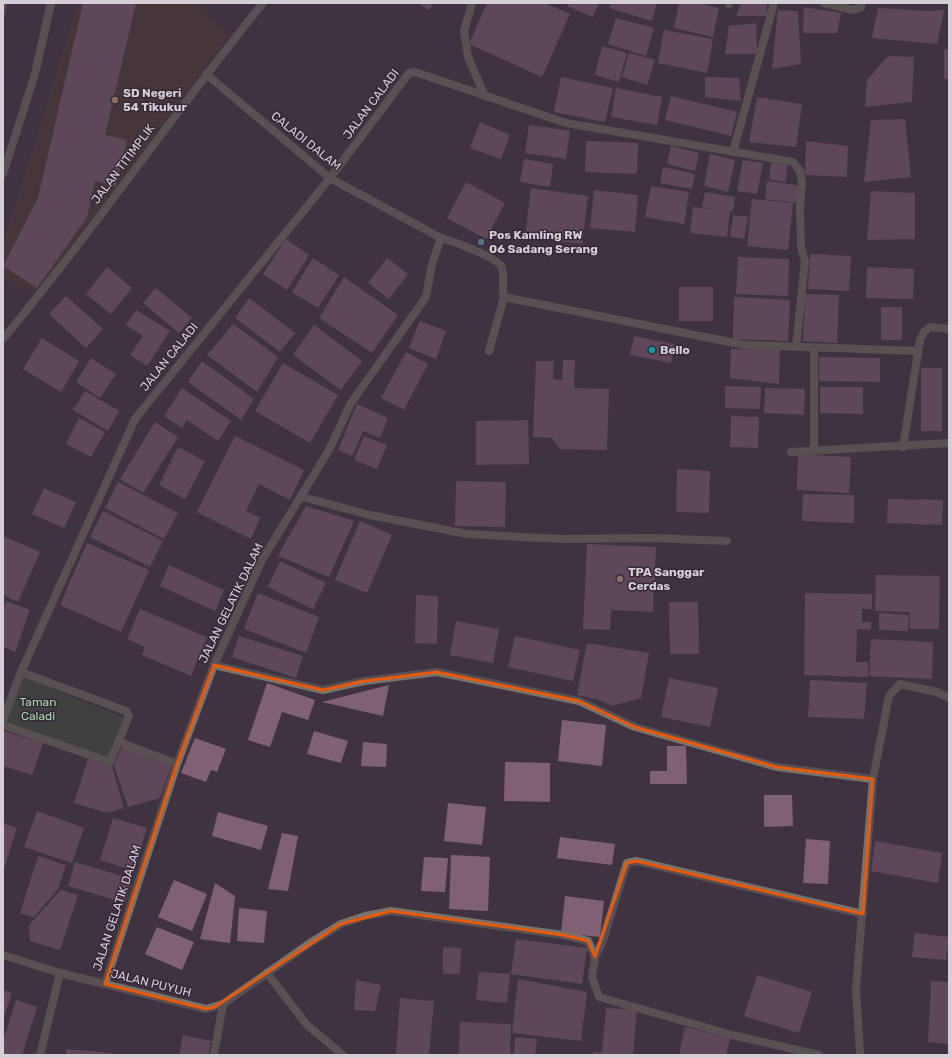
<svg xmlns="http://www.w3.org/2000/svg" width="952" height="1058" font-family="Rubik,sans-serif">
<rect width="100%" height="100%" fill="#3f3341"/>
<polygon fill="#4e3a37" points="78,3 189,3 196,4 230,35 36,293 3,278 3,244"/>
<polygon fill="#405043" points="24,677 125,718 110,759 4,724"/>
<g fill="#806173">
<polygon points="3,3 7,3 4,17 3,17"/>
<polygon points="83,3 136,3 105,135 127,140 116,186 95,181 87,217 37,288 3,266 38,198"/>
<polygon points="418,3 433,3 429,10"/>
<polygon points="487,3 545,3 570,14 542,77 469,44"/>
<polygon points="569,3 599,3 593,17 567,6"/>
<polygon points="611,3 657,3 652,21 609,8"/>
<polygon points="679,3 699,3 719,8 713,37 674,28"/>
<polygon points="741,3 767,3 767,16 736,16"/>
<polygon points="804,7 841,13 837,33 803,33"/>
<polygon points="878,8 928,11 944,10 937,44 872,38"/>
<polygon points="778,10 798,11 801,64 772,69"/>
<polygon points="616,18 654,28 646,56 608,44"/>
<polygon points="756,23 757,54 725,54 729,26"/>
<polygon points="664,30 713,39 707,73 658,63"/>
<polygon points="602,46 627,53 619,82 595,75"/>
<polygon points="944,49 949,50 949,79 944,79"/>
<polygon points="629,53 655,60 647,85 622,77"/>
<polygon points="888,56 914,57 912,102 865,107 867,80"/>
<polygon points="561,77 613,88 605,122 554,112"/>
<polygon points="705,77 739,78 741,101 705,97"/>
<polygon points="616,88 662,97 657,125 611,117"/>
<polygon points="671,96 737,112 731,136 665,120"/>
<polygon points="757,97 802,104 796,147 749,142"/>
<polygon points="905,119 911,177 864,182 871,120"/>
<polygon points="480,122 510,135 501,159 470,148"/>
<polygon points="529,125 570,131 566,159 525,153"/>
<polygon points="586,141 638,143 637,174 585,172"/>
<polygon points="806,141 848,146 847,177 805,175"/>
<polygon points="671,146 699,153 695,171 667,164"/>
<polygon points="710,154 735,160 728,192 704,186"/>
<polygon points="524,159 553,164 550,187 520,182"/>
<polygon points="743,160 763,163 757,194 737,191"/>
<polygon points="771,163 787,165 786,182 769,179"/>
<polygon points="663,167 695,174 692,189 660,183"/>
<polygon points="767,181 801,186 799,203 765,199"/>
<polygon points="466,182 505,203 486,239 447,218"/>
<polygon points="651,186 689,192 684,224 645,217"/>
<polygon points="531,188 588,196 582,244 525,237"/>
<polygon points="594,190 638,195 635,232 590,228"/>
<polygon points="871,191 915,193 915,239 867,240"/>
<polygon points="705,192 735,197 733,211 730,211 727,237 690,233 693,207 721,210 702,207"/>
<polygon points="752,199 793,203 788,250 747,246"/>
<polygon points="733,215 748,217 744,239 730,237"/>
<polygon points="286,239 309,255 287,290 263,274"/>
<polygon points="810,254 851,256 849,291 808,289"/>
<polygon points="738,257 789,259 788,296 736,294"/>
<polygon points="313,258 339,275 318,308 292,292"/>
<polygon points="387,258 408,274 389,299 368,283"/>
<polygon points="107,267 132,288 111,314 86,294"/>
<polygon points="867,267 914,269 913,299 866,298"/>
<polygon points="344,277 398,315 372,353 319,318"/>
<rect x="679" y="287" width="34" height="34"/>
<polygon points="156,288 192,318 179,333 143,303"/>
<polygon points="805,294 839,295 837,343 803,341"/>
<polygon points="66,296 103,329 86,348 49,314"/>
<polygon points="734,297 790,300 788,341 733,339"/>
<polygon points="249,298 295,333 280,352 235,318"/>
<rect x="881" y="307" width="21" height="33"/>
<polygon points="136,310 170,331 147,366 130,355 143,336 126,325"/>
<polygon points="420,321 446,331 436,359 409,348"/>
<polygon points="233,324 278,357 257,392 207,355"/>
<polygon points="314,325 362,361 341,390 293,355"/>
<polygon points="634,336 674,344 671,363 630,355"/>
<polygon points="42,338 79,361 61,392 23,369"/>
<polygon points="731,349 780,350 779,384 730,378"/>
<polygon points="406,352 428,364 404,410 381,398"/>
<polygon points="819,357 880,358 880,382 819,381"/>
<polygon points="91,358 116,374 100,398 76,382"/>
<polygon points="563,360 575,360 574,388 609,389 607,450 560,449 552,438 533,437 536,361 554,361 553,379 562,380"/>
<polygon points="202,361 254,399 241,420 188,382"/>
<polygon points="283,363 338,395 310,443 255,411"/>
<rect x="921" y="368" width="21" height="63"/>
<polygon points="725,386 761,387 760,409 725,408"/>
<polygon points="820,387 863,387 863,414 820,413"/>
<polygon points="182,388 231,421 218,441 187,420 182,428 164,416"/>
<polygon points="765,388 805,389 804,415 764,413"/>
<polygon points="85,391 119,411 108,431 73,410"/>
<polygon points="357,404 388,418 380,438 363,431 352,456 338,450"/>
<polygon points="731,416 759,417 758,448 730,447"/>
<polygon points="79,418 105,432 91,457 66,444"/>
<polygon points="528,420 529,464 476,465 476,421"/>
<polygon points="155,422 178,437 143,493 120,479"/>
<polygon points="235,436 304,470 290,500 259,484 246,511 260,518 251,539 197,512"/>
<polygon points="364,436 387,445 377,469 354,460"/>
<polygon points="178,447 205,461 185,499 159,485"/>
<polygon points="798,454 851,457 849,493 797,490"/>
<polygon points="677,469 710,471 709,513 676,512"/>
<polygon points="456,481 506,482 505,527 455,526"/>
<polygon points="118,482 178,513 164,539 105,508"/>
<polygon points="44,488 76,502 64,528 32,514"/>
<polygon points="803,494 854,495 854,523 802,521"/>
<polygon points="888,499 943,500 942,525 887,523"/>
<polygon points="306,506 354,521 329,577 278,556"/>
<polygon points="103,511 163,541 150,567 90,537"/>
<polygon points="360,521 392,535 367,593 335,580"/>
<polygon points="3,536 40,552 18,602 3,595"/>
<polygon points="87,543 149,570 121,632 60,605"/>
<polygon points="587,544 656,547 653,612 611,610 610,630 583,629"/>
<polygon points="280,561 326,583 313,609 268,587"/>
<polygon points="169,565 224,590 215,611 160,586"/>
<polygon points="876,575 940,576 939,629 910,629 910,612 875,611"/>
<polygon points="258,593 319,617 306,653 244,629"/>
<polygon points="805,593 872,594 872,609 862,609 862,622 871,622 871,630 857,629 856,662 868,662 868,677 804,675"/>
<polygon points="416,595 438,596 437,644 415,643"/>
<polygon points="6,601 30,610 15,652 3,647 3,610"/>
<polygon points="669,602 698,602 699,654 670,654"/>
<polygon points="140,609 207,637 191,676 142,655 145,647 127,639"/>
<polygon points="879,613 909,615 908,631 879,630"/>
<polygon points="456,621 499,629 493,663 450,655"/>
<polygon points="239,636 303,656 296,678 232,657"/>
<polygon points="515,636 580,650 573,681 508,667"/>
<polygon points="871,639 933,642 932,679 869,676"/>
<polygon points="587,643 649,653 641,698 612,706 596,699 577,695"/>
<polygon points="669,678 718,688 710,727 661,717"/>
<polygon points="810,680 867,683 864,719 808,717"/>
<polygon points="267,683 315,700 308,720 282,712 270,747 248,740"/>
<polygon points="389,685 383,716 322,702"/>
<polygon points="562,720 606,725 602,766 558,761"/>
<polygon points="3,731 43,743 32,775 3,766"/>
<polygon points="314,731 348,741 341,763 307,754"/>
<polygon points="195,738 226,749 217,772 211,770 206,782 181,773"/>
<polygon points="363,742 387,744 386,767 361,766"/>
<polygon points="667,746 686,746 687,784 650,784 650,771 667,771"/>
<polygon points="122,747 172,765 160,798 128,807 114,765"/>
<polygon points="88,759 112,767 124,808 107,813 74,803"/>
<polygon points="505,762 550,763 550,802 504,801"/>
<polygon points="764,795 792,795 793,826 764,827"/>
<polygon points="448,803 486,807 482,845 444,841"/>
<polygon points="37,811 84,828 72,863 24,847"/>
<polygon points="218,812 268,826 261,850 212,836"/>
<polygon points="113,818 147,828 134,871 100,860"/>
<polygon points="3,823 17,828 3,872"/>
<polygon points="282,833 298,836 288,891 268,889"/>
<polygon points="560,837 615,844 612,865 557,858"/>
<polygon points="806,839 830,841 828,884 803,883"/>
<polygon points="875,841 942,853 938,883 871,871"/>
<polygon points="451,855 490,857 488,911 449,909"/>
<polygon points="38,856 66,865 58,889 34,917 20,913"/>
<polygon points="424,857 448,858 445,892 421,891"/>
<polygon points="75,862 132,879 125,903 68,886"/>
<polygon points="174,880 207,894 192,931 158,917"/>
<polygon points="215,883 235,896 230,943 200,939"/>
<polygon points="61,890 78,895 60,950 30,941 29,925"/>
<polygon points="565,896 604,901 600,937 561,933"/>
<polygon points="239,908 267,911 264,943 237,941"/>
<polygon points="157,927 194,942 182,970 145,954"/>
<polygon points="915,933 949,937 946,960 912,957"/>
<polygon points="516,939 587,948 582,984 511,974"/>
<polygon points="443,947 461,948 460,974 443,974"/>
<polygon points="479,972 510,974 507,1003 476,1000"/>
<polygon points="757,975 812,992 799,1033 744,1016"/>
<polygon points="518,979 587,992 581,1041 512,1033"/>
<polygon points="356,980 381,985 375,1011 354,1010"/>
<polygon points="931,981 949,982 949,1044 928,1042"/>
<polygon points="3,990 12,993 3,1019"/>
<polygon points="400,998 434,1001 429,1055 396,1055"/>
<polygon points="16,1000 37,1007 22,1055 3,1055 3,1041"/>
<polygon points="606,1008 637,1010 633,1055 593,1055 593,1052 602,1053"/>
<polygon points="460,1022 511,1024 510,1055 459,1055"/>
<polygon points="685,1027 730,1038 726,1055 679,1055"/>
<polygon points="183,1035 211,1041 208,1055 179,1055"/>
<polygon points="515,1037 537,1039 535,1055 514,1055"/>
<polygon points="66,1049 111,1053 111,1055 66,1055"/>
</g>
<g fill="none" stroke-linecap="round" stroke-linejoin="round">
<g stroke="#78736b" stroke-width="8">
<polyline points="472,3 464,31 468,57 485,96"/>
<polyline points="824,3 853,10 861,7 862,3"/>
<polyline points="729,4 729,3"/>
<path d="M 206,74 L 330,178 L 441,238 C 452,241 496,257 501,266 C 506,275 501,287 504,297 L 745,345 L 918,351"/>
<polyline points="733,152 774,3"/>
<polyline points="3,174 35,74 51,3"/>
<path d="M 3,339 C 94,230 174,113 263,3"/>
<polyline points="489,351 504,297"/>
<polyline points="903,447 920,340 924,332 930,327 949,329"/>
<polyline points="814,450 814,348"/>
<polyline points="791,452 949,443"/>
<polyline points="302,497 370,515 467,534 561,539 654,538 727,541"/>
<polyline points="214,665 323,690 364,681 437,672 579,701 635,727 777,767 873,779"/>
<polyline points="3,720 21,672 135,419 330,178 409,73 415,72 566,123 793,162 800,171 802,183 800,208 801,247 805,261 796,347"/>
<polyline points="3,725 110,762 129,716 126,711 21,672"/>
<polyline points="119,742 177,764"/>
<polyline points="3,955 60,973 206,1009 223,1004 310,943 341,924 365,916 391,911 563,935 588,941 595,957 592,977 599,997 732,1035 819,1055"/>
<polyline points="595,957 602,943 627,863 636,861 863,914"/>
<polyline points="267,973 307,1025 343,1055"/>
<polyline points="105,984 177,764 214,665 262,560 329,450 351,403 426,297 432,264 441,238"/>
<polyline points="40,1055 60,973"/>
<polyline points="214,1055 223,1004"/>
<polyline points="860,1055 856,988 873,779 889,696 900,684 937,692 949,698"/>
</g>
</g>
<path d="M0 0H952V1058H0ZM 214,665 L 323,690 L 364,681 L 437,672 L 579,701 L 635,727 L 777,767 L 873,779 L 863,914 L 636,861 L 627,863 L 595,957 L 588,941 L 563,935 L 391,911 L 341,924 L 215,1007 L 206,1009 L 105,984 L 177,764 Z" fill="#3f3341" fill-opacity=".55" fill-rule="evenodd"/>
<path fill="none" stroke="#e8590c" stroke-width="3" stroke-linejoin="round" d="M 214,665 L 323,690 L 364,681 L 437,672 L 579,701 L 635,727 L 777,767 L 873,779 L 863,914 L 636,861 L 627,863 L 595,957 L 588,941 L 563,935 L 391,911 L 341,924 L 215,1007 L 206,1009 L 105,984 L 177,764 Z"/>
<g fill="#8d6e63" stroke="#352937" stroke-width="1.5">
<circle cx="115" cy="100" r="4"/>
<circle cx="620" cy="579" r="4"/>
</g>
<circle fill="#5c6f8a" stroke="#352937" stroke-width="1.5" cx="481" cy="242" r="4"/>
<circle fill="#0f9aa8" stroke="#352937" stroke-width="1.5" cx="652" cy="350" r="4"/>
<g text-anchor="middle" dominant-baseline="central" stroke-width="3" stroke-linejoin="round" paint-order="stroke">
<g font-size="12" font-weight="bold" fill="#d6ced7" stroke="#352937" text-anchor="start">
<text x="123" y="93">SD Negeri<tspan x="123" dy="14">54 Tikukur</tspan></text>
<text x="489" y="235">Pos Kamling RW<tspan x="489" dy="14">06 Sadang Serang</tspan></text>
<text x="660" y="350">Bello</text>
<text x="628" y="572">TPA Sanggar<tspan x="628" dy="14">Cerdas</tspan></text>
</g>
<g font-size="12" fill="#d6ced7" stroke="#352937">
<text transform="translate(371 104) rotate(-53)">JALAN CALADI</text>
<text transform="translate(306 141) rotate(39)">CALADI DALAM</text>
<text transform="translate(123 164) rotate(-53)">JALAN TITIMPLIK</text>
<text transform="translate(169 357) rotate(-51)">JALAN CALADI</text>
<text transform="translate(231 603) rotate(-64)">JALAN GELATIK DALAM</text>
<text transform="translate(117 908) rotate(-72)">JALAN GELATIK DALAM</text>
<text transform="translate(151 983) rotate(14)">JALAN PUYUH</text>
</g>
<g font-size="12" fill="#a8daaf" stroke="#352937">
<text x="38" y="702">Taman<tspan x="38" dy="14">Caladi</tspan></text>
</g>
</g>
<rect width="952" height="1058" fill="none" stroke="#d6ced7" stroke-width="8"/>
</svg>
